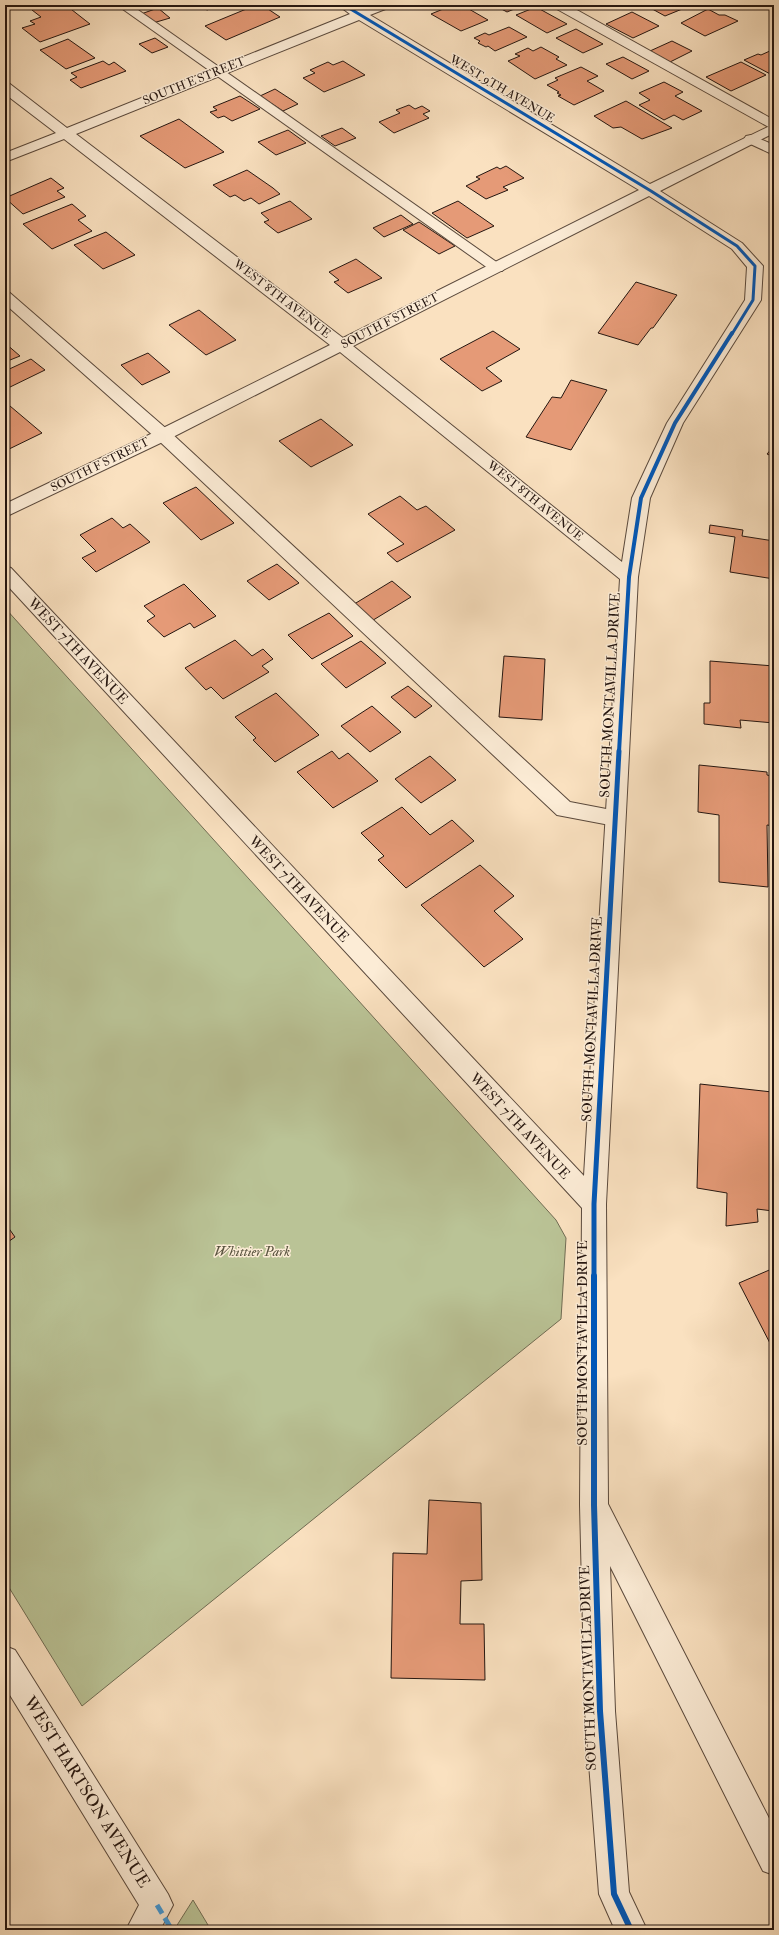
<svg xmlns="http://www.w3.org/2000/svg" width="779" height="1935" font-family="'IM FELL Double Pica',serif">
<rect width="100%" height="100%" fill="#fae1c0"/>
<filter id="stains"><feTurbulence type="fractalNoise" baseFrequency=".005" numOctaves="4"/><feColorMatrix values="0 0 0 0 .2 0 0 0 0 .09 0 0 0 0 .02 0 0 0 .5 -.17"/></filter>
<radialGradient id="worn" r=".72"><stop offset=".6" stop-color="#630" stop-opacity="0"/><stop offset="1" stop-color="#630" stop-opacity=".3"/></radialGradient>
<g fill="#bac396" stroke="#706c53">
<polygon points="5,608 556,1220 566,1238 561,1319 82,1706 5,1581"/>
<polygon points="193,1900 211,1930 174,1930"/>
</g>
<g fill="#e59a77" stroke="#251610">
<polygon points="46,5 67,6 90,24 40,42 22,28 35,24 30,21 41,17 32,10"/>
<polygon points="199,5 221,5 207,10"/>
<polygon points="256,5 262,5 280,17 226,40 205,26"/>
<polygon points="453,5 462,5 488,20 461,31 431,14"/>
<polygon points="494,5 524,5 507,12"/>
<polygon points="645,5 692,5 665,16"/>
<polygon points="536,7 567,24 547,33 516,15"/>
<polygon points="158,8 170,18 153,23 141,14"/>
<polygon points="708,9 719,15 725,15 738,21 705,36 681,23"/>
<polygon points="632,12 659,26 633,38 606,24"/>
<polygon points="509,27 527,37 495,51 488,46 486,47 478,43 480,41 474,38 485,33 489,35"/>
<polygon points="576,29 603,44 583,53 556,38"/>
<polygon points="155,38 168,47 152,53 139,44"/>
<polygon points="68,39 95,58 66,69 40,50"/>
<polygon points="672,41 692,51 670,62 650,51"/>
<polygon points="774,46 774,76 744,60 758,54 761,55 772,50 769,48"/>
<polygon points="541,47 559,57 556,59 567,65 535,79 508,61 520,56 515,54 528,48 533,51"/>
<polygon points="623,57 649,71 632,79 606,64"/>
<polygon points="103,61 109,65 114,62 126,71 81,88 70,80 77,77 71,73"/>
<polygon points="343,61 365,75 324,92 303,78 315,73 310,70 328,62 333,65"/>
<polygon points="741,62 766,75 731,91 706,77"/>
<polygon points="581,67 598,76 587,81 604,91 574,105 558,96 561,95 557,93 559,92 547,85 558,80 555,78"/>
<polygon points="664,82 683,92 675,96 702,111 683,120 674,115 664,120 639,105 650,100 639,93"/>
<polygon points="275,89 298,104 283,111 260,96"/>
<polygon points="240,96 260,109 232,121 224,116 218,118 210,112 217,110 213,107"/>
<polygon points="626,101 672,128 642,139 621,127 613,128 594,116"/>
<polygon points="409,105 415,109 422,106 430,111 423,114 429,118 394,133 379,122 400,113 396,110"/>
<polygon points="179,119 224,152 185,168 140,136"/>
<polygon points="342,128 356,138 335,146 321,136"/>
<polygon points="288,130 306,143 276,155 258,142"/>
<polygon points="506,166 524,178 503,187 508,190 486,199 466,186 480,179 476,177 497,167 500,169"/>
<polygon points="247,170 273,188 280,194 259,204 251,198 244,201 235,195 230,197 213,185"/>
<polygon points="51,178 64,188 57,191 65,197 23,214 5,198"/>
<polygon points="290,201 312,219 278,233 264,222 269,220 261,213"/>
<polygon points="458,201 494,226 467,238 432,213"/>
<polygon points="72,204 86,216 78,220 92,231 52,249 23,224"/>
<polygon points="401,215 413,224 384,237 373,228"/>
<polygon points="419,222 455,246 439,254 403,230"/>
<polygon points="106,232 135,255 103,269 74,245"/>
<polygon points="356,259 382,278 348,293 334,282 339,280 329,272"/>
<polygon points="636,282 677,295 653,328 651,328 638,345 598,333"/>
<polygon points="199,310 236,340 206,355 169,325"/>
<polygon points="493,331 520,349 486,368 502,381 482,391 440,359"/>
<polygon points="5,343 20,356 5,362"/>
<polygon points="148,353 170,372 142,385 121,365"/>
<polygon points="31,359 45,370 6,389 5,371"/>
<polygon points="571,380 607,390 571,450 526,437 552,397 561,398"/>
<polygon points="10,406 42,433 5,451 5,408"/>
<polygon points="321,419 353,445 311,467 279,441"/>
<polygon points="774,446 774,457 767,454"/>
<polygon points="196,487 234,523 201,540 163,503"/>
<polygon points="400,496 417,510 426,506 455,530 397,562 387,553 404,544 368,514"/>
<polygon points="112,518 123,528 130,524 150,542 96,572 82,558 96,551 80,535"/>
<polygon points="710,525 743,530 742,536 774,541 774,579 730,572 735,537 709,533"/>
<polygon points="277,564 299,583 269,600 247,581"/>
<polygon points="392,581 411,597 370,622 351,606"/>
<polygon points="184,584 216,616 194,628 190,623 164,637 147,621 155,616 144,606"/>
<polygon points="329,613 353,636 312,659 288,635"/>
<polygon points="235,640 252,656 263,649 273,659 262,666 269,672 223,699 211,687 206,690 185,668"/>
<polygon points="361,641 386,663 346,688 321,664"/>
<polygon points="504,656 545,659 542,720 499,717"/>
<polygon points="710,661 774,666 774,723 740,720 741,728 704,724 704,703 710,703"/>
<polygon points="408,686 432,706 415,718 391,697"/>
<polygon points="276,693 319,735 275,762 253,740 256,738 235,717"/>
<polygon points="372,706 401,732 370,752 341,726"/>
<polygon points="771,743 774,743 774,826 767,825 768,887 719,882 719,815 698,812 699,765 767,772 767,775 772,776"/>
<polygon points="332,751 339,759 348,753 378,781 333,808 297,772"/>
<polygon points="430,756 456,780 421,803 395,779"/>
<polygon points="402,807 430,835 452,820 474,841 406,888 378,860 384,856 361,833"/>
<polygon points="480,865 514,896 494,911 523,939 484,967 421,905"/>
<polygon points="700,1084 772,1092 773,1211 757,1209 758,1222 726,1226 727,1193 697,1188"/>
<polygon points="5,1223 15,1237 5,1244"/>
<polygon points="774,1268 774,1351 739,1283"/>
<polygon points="429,1500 481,1503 482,1580 461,1581 460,1624 484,1624 485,1680 391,1678 393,1553 427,1554"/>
</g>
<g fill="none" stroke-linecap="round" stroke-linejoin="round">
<g stroke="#5a493c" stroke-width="2">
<g id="service">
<polygon points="117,5 131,5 505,268 502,271 492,271"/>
<polygon points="553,5 568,5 774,120 774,130 555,8"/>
<polygon points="751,135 774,145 774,155 746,142 744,139 746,136"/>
<polygon points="5,291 10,293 169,431 570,802 622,812 625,818 622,824 615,826 557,815 157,439 5,304"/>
</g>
</g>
<g stroke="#5a493c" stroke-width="2">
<g id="minor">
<path d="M 338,5 L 353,5 L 361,10 L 373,5 L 390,5 L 388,8 L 370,15 L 650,184 L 774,124 L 774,133 L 660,191 L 742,243 L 763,266 L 761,300 L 683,423 L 650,498 L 638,577 L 606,1204 L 608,1504 L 774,1828 L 774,1875 L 763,1871 L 610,1566 L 615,1711 L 629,1892 L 647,1930 L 615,1930 L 599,1894 L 585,1711 L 580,1505 L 582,1208 L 5,583 L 5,566 L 11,568 L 584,1176 L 620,579 L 340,352 L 169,439 L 5,517 L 5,504 L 157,431 L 330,345 L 64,139 L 5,162 L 5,153 L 56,133 L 5,94 L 5,83 L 10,84 L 67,128 L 350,14 ZM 359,20 L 639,190 L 343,338 L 76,134 ZM 649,196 L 732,249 L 747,267 L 745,300 L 667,423 L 632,498 L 622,562 L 353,346 Z"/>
<polygon points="5,1646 15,1650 168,1894 173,1905 160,1930 126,1930 139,1905 5,1687"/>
</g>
</g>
<use href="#service" fill="#fcecd6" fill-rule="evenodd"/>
<use href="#minor" fill="#fcecd6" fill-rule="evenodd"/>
<polyline stroke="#3c9ade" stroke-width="5" stroke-dasharray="10 5" stroke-linecap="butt" points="157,1905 172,1930"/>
<g stroke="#fcecd6" stroke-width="4.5">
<polyline id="cycleway-far3" points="344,5 651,191 737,246 755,266 753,300 732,334"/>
</g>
<g stroke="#fcecd6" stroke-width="6">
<polyline id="cycleway-far2" points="619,752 629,577 641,498 675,423 732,333"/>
</g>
<g stroke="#fcecd6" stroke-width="8">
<polyline id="cycleway-far1" points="594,1277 594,1204 619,751"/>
</g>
<g stroke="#fcecd6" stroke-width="9">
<polyline id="cycleway" points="594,1276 594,1505 600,1711 614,1894 631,1930"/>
</g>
<use href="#cycleway-far3" stroke="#0057b8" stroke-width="3"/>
<use href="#cycleway-far2" stroke="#0057b8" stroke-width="4"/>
<use href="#cycleway-far1" stroke="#0057b8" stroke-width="5"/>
<use href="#cycleway" stroke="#0057b8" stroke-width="6"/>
</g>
<g text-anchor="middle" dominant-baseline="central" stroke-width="3" stroke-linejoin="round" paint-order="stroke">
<g font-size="12" fill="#251610" stroke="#fcecd6">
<text transform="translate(194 81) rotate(-22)">SOUTH E STREET</text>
<text transform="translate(502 89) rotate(31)">WEST 9TH AVENUE</text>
<text transform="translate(282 299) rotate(38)">WEST 8TH AVENUE</text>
<text transform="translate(390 321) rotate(-27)">SOUTH F STREET</text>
<text transform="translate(100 465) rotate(-26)">SOUTH F STREET</text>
<text transform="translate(535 501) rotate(39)">WEST 8TH AVENUE</text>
</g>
<g font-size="14" fill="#251610" stroke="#fcecd6">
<text transform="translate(78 651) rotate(47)">WEST 7TH AVENUE</text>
<text transform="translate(610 695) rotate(-87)">SOUTH MONTAVILLA DRIVE</text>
<text transform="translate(299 889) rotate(47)">WEST 7TH AVENUE</text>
<text transform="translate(592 1019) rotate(-87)">SOUTH MONTAVILLA DRIVE</text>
<text transform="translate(520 1126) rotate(47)">WEST 7TH AVENUE</text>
<text transform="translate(582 1343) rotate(-90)">SOUTH MONTAVILLA DRIVE</text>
<text transform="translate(588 1668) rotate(-92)">SOUTH MONTAVILLA DRIVE</text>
</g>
<g font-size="14" font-style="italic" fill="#59533f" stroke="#fcecd6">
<text x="252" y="1251">Whittier Park</text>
</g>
<g font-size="17" fill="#251610" stroke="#fcecd6">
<text transform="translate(87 1792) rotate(58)">WEST HARTSON AVENUE</text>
</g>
</g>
<rect width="779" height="1935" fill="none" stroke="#fae1c0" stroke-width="20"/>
<rect x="6" y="6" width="767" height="1923" fill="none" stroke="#251610" stroke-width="2"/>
<rect x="10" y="10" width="759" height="1915" fill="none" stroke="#251610"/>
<rect width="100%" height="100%" filter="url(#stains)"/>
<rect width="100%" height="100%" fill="url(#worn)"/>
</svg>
